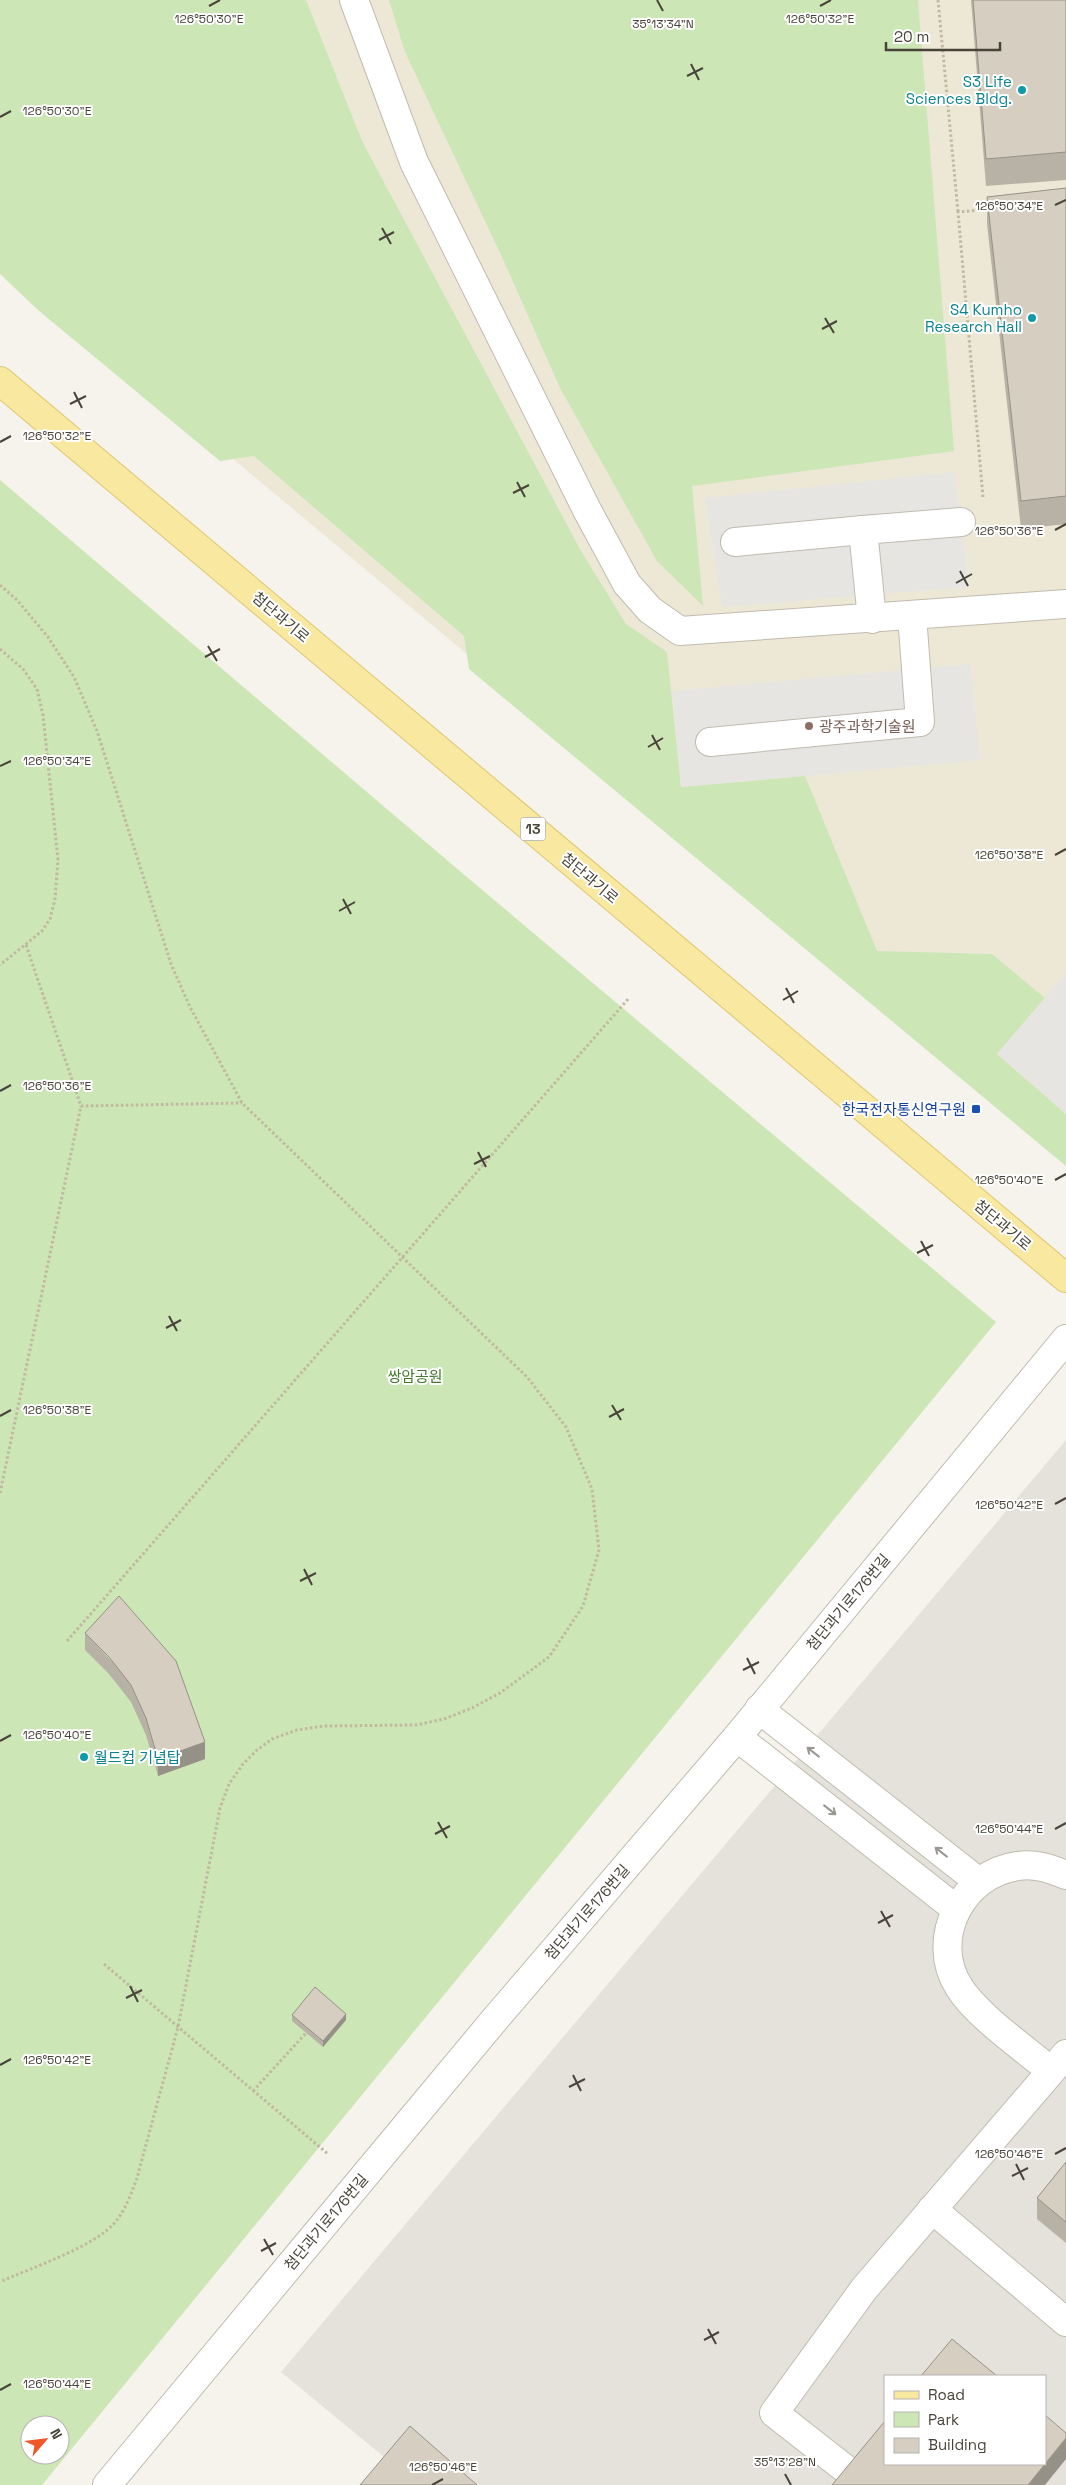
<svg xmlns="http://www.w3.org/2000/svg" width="1066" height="2485" font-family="'Space Grotesk','Noto Sans KR',sans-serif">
<rect width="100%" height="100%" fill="#f5f3eb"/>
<path fill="#e5e2dc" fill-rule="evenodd" d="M 1066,1440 L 1066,2485 L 418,2485 L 281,2372 ZM 885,2376 L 1045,2376 L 1045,2464 L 885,2464 Z"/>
<polygon fill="#ede8d6" points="0,0 1066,0 1066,1154 40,298"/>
<g fill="#cce6b6" fill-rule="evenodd">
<polygon points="0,0 306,0 362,141 581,551 626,624 667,652 681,787 805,776 877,951 992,954 1045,998 997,1054 1066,1114 1066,1166 469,669 464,636 254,456 220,461 38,310 0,274"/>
<polygon points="389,0 918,0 954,451 692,486 703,606 657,561 560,388 502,257 405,52"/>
<path d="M 0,480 L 468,878 L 996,1322 L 42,2485 L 0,2485 ZM 30,2425 L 60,2425 L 60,2455 L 30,2455 Z"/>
</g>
<g fill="#e7e5e2">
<polygon points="955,472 969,587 722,607 705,498"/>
<polygon points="971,664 980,760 681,787 672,691"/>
<polygon points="1066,973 1066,1114 997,1054"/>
</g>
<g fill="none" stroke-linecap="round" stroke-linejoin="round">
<g stroke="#c0bbae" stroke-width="30">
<g id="minor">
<polyline points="354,0 414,162 587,510 627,584 650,610 680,631 1066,604"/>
<polyline points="735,542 863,530"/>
<polyline points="872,619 863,530 961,522"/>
<polyline points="710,742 920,722 912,615"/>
<polyline points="759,1709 979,1882"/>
<polyline points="737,1737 956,1909"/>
<path d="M 1051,2071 C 1024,2048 977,2016 959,1987 C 928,1938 963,1873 1018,1866 C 1035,1863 1051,1869 1066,1875"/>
<polyline points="932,2209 1066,2322"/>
<polyline points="107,2485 496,2018 737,1737 1066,1339"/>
<polyline points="866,2485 774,2413 864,2289 1066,2054"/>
</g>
</g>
<g stroke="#dec76f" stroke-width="30">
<polyline id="major" points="0,381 1066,1278"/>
</g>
<g stroke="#c1b8a0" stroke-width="3" stroke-dasharray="2.5 2.5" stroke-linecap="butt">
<polyline points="938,0 958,212"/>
<polyline points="983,497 958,212 991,209"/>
<path d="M 0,585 L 17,600 L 48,637 L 74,677 L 97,731 L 171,964 L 190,1007 L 242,1103 L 527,1377 L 566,1427 L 592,1489 L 599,1550 L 583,1606 L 549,1657 L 500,1693 L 472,1708 L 444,1719 L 416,1725 L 324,1726 L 297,1730 L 272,1739 L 257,1750 L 243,1764 L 229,1784 L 220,1808 L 178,2027 L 137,2178 C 132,2192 126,2208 117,2220 C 98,2246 30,2268 0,2282"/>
<polyline points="0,649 23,669 37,689 43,715 58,860 55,899 50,919 42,931 0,965"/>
<polyline points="26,945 81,1106 242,1103"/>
<polyline points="0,1493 81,1106"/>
<polyline points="67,1641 629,998"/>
<polyline points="104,1964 328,2154"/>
<polyline points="253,2091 306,2033"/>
</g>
<use href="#minor" stroke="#fff" stroke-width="28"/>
<use href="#major" stroke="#f9e8a0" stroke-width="28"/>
</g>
<g fill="#b8b2a6">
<polygon points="971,0 1066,0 1066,180 986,186"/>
<polygon points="1066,188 1066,524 1021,529 987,224 987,197"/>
<polygon points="85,1633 205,1759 158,1776 146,1735 131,1702 109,1674 85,1650"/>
<polygon points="292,2015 346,2020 323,2047 292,2021"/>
<polygon points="1066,2162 1066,2243 1037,2219 1037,2198"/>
</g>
<g fill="#969187">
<polygon points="205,1742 205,1759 158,1776 158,1759"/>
<polygon points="346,2014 346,2020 323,2047 323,2041"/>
<polygon points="1066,2438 1066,2459 1045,2485 1028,2485"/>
</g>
<g fill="#d6cfc1" stroke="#969187">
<polygon points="973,0 1066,0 1066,152 986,159"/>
<polygon points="1066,188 1066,496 1021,501 987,197"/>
<polygon points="119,1596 176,1661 205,1742 158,1759 146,1718 131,1685 109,1657 85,1633"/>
<polygon points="315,1987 346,2014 323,2041 292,2015"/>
<polygon points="1066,2162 1066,2222 1037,2198"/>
<polygon points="952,2339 997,2376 921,2376"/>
<polygon points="1045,2415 1066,2433 1066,2438 1028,2485 832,2485 885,2421 885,2464 1045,2464"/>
<polygon points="410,2426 477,2485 360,2485"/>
</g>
<defs><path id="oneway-shaft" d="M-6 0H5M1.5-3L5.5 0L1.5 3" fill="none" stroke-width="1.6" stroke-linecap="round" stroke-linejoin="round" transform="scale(1.25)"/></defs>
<g stroke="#9b9892">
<use href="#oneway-shaft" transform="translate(813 1752) rotate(-142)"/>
<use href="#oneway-shaft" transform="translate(830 1810) rotate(38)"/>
<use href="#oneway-shaft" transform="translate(941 1852) rotate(-142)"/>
</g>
<path fill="none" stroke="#494439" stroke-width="2" d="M 657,0 L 663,11M 209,6 L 220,0M 820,6 L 831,0M 691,64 L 699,80M 687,76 L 703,68M 0,117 L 11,111M 1055,205 L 1066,200M 382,228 L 391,244M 379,240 L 394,232M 825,318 L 834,333M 822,329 L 837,321M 74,392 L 82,408M 70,404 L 86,396M 0,442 L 11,436M 517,482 L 525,497M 513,493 L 529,485M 1055,530 L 1066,524M 960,571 L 968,586M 956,583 L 972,574M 208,646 L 217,661M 205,657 L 220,649M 652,735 L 660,750M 648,747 L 663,738M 0,766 L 11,761M 1055,855 L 1066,849M 343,899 L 351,914M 339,911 L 355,902M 786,988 L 794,1003M 783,1000 L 798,991M 0,1091 L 11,1085M 478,1152 L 486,1167M 474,1164 L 490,1156M 1055,1180 L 1066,1174M 921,1241 L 929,1256M 917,1253 L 933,1245M 169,1316 L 177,1331M 166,1328 L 181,1320M 612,1405 L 621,1420M 0,1416 L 11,1410M 609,1417 L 624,1409M 1055,1504 L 1066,1498M 304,1569 L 312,1585M 300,1581 L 316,1573M 747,1658 L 755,1674M 743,1670 L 759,1662M 0,1741 L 11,1735M 438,1822 L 447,1838M 1055,1829 L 1066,1823M 435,1834 L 450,1826M 881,1911 L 890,1927M 878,1923 L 893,1915M 130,1986 L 138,2002M 126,1998 L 142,1990M 0,2065 L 11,2059M 573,2075 L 581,2091M 569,2087 L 585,2079M 1055,2154 L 1066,2148M 1016,2164 L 1024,2180M 1012,2176 L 1028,2168M 264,2239 L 273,2255M 261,2251 L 276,2243M 708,2329 L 716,2344M 704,2340 L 719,2332M 0,2390 L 11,2384M 785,2474 L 791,2485M 432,2485 L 443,2479"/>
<g fill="#0f9aa8" stroke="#fff" stroke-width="2">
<circle cx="1022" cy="90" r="5"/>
<circle cx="1032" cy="318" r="5"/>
<circle cx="84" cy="1757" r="5"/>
</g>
<circle fill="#8d6e63" stroke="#fff" stroke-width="2" cx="809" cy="726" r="5"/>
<rect fill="#1a4fb4" stroke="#fff" stroke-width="2" x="971" y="1104" width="10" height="10" rx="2.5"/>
<g text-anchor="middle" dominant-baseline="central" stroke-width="4" stroke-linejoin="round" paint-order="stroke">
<rect fill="#fff" stroke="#807c74" stroke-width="1" x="520.5" y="817.5" width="25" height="23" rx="4"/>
<g font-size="14" font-weight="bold" fill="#494439">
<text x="533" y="829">13</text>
</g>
<g font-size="15" fill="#0d838f" stroke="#fff" text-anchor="end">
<text x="1012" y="81">S3 Life<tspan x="1012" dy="17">Sciences Bldg.</tspan></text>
<text x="1022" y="309">S4 Kumho<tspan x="1022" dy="17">Research Hall</tspan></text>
<text x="94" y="1757" text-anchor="start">월드컵 기념탑</text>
</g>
<g font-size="15" fill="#494439" stroke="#fff">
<text transform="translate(281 617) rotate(40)">첨단과기로</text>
<text transform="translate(590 878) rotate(40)">첨단과기로</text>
<text transform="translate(1003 1225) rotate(40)">첨단과기로</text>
<text transform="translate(848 1602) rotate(-50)">첨단과기로176번길</text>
<text transform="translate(587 1912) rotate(-49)">첨단과기로176번길</text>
<text transform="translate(326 2222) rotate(-50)">첨단과기로176번길</text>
</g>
<g font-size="15" fill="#785e54" stroke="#fff" text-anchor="start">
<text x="819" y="726">광주과학기술원</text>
</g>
<g font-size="15" fill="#164399" stroke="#fff" text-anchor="end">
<text x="966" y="1109">한국전자통신연구원</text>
</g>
<g font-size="15" fill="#44782e" stroke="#fff">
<text x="415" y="1376">쌍암공원</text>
</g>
</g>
<g font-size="12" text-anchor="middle" fill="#494439" stroke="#fff" stroke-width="4" stroke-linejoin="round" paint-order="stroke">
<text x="209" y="23">126°50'30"E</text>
<text x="820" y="23">126°50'32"E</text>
<text x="663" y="28">35°13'34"N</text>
<text x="57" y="115">126°50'30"E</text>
<text x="1009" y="210">126°50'34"E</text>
<text x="57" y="440">126°50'32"E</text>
<text x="1009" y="535">126°50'36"E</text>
<text x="57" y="765">126°50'34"E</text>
<text x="1009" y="859">126°50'38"E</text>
<text x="57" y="1090">126°50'36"E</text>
<text x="1009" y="1184">126°50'40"E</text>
<text x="57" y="1414">126°50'38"E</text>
<text x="1009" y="1509">126°50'42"E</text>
<text x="57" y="1739">126°50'40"E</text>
<text x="1009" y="1833">126°50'44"E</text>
<text x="57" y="2064">126°50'42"E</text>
<text x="1009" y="2158">126°50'46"E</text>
<text x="57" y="2388">126°50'44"E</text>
<text x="785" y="2466">35°13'28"N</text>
<text x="443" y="2471">126°50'46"E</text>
</g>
<rect x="884" y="2375" width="162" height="90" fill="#ffffff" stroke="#b6b4b0"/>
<rect x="894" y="2391" width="25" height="8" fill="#f9e8a0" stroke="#b6b4b0"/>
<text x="928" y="2400" font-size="15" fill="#494439">Road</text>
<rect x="894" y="2412" width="25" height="15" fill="#cce6b6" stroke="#b6b4b0"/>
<text x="928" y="2425" font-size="15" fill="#494439">Park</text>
<rect x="894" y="2438" width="25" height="15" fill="#d6cfc1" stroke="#b6b4b0"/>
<text x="928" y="2450" font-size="15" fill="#494439">Building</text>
<g transform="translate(45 2440) rotate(62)"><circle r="24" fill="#ffffff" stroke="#b6b4b0"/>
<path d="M0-4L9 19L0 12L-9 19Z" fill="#ef5828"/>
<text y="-8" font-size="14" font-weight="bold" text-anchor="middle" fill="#494439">N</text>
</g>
<path d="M886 42v8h114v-8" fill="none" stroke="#494439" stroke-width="2.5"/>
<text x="894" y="42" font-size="15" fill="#494439" stroke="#ffffff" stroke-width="4" paint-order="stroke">20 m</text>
</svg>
